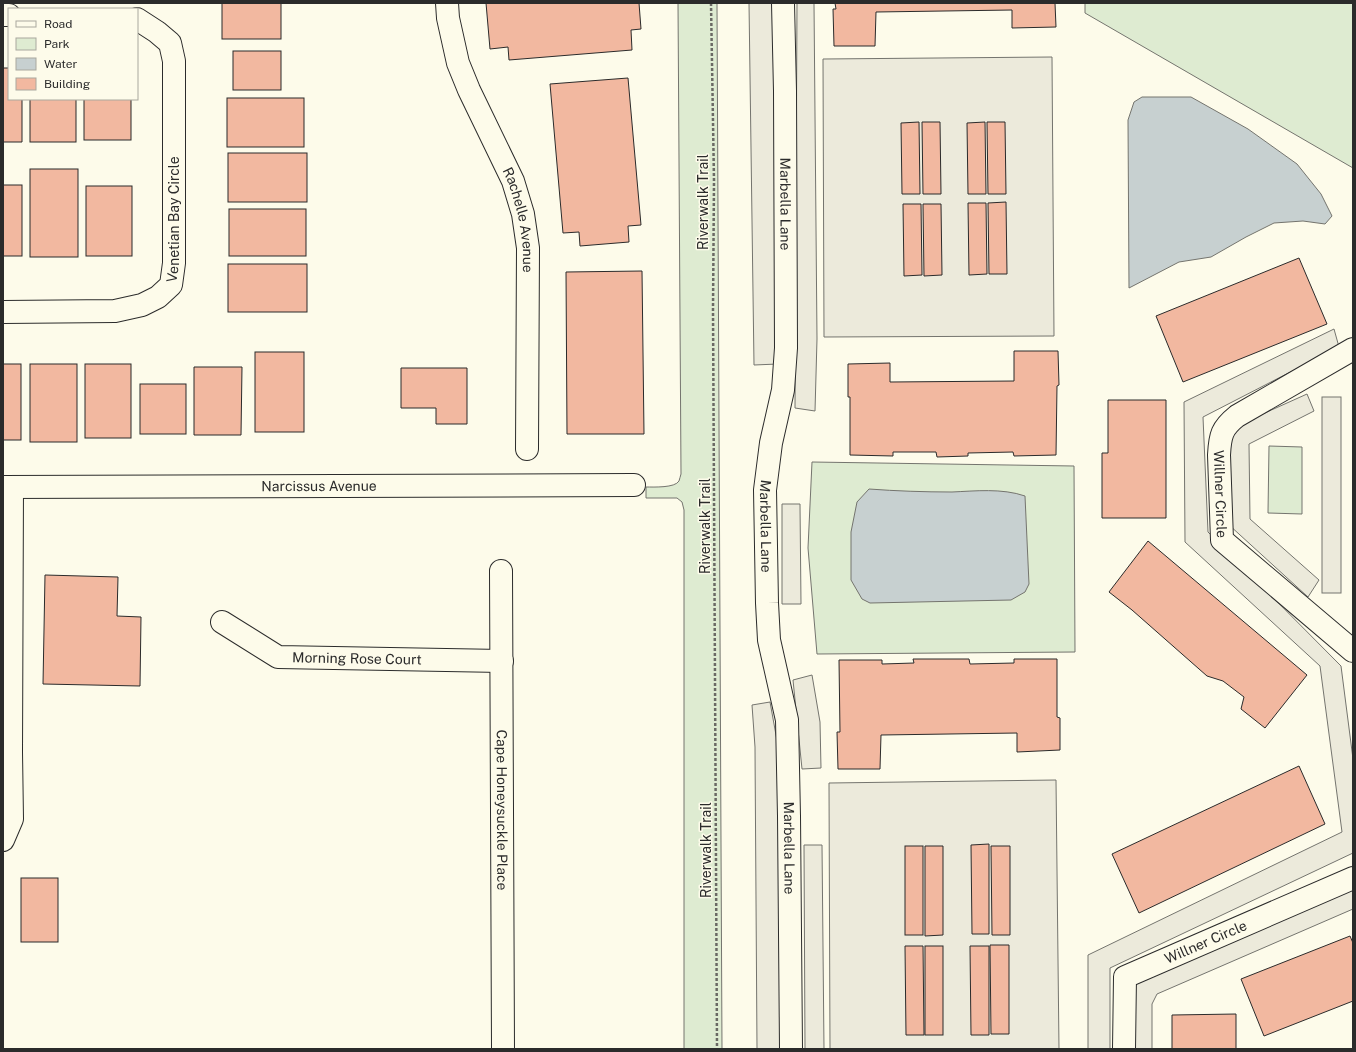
<svg xmlns="http://www.w3.org/2000/svg" width="1356" height="1052" font-family="'Public Sans',sans-serif">
<rect width="100%" height="100%" fill="#fdfbea"/>
<g fill="#deebd1" stroke="#74746e">
<path d="M 678,3 L 717,3 L 722,1049 L 684,1049 L 684,510 L 682,502 L 677,498 L 646,498 L 646,487 C 654,487 675,488 679,481 C 680,479 680,476 681,474 Z"/>
<polygon points="1085,3 1353,3 1353,168 1085,13"/>
<polygon points="1269,446 1302,447 1302,514 1268,513"/>
<polygon points="812,462 1074,466 1075,652 817,654 808,548"/>
</g>
<g fill="#eceadb" stroke="#74746e">
<polygon points="749,3 774,3 778,364 754,365"/>
<polygon points="797,3 814,3 817,339 815,411 795,408"/>
<polygon points="1052,57 1054,336 824,337 823,59"/>
<polygon points="1334,329 1339,347 1203,417 1208,532 1341,666 1353,759 1353,853 1110,968 1110,1049 1088,1049 1088,955 1342,832 1320,666 1185,542 1184,402"/>
<polygon points="1307,394 1314,411 1249,444 1250,519 1319,580 1308,597 1228,524 1227,430"/>
<rect x="1322" y="397" width="19" height="196"/>
<polygon points="782,504 800,504 801,604 782,604"/>
<polygon points="812,675 820,722 821,768 802,769 793,680"/>
<polygon points="770,702 778,746 780,1049 757,1049 755,747 752,705"/>
<polygon points="1056,780 1059,1049 830,1049 829,783"/>
<polygon points="804,845 822,845 824,1049 805,1049"/>
<polygon points="1353,884 1353,909 1157,994 1152,1004 1152,1049 1129,1049 1129,980"/>
</g>
<g fill="#c7d0d0" stroke="#74746e">
<polygon points="1142,97 1191,97 1248,129 1297,164 1321,194 1332,216 1325,224 1303,221 1274,223 1246,237 1211,257 1179,262 1129,288 1128,120 1134,102"/>
<path d="M 869,489 C 896,491 924,492 952,492 C 975,491 1002,488 1025,496 L 1029,584 L 1025,592 L 1011,600 L 870,603 L 862,599 L 851,580 L 851,532 L 857,502 Z"/>
</g>
<g fill="#f2b8a0" stroke="#2b2b2b">
<rect x="222" y="3" width="59" height="36"/>
<polygon points="486,3 639,3 641,29 631,30 632,50 509,60 508,47 490,49"/>
<polygon points="835,3 1055,3 1056,27 1012,28 1012,10 876,12 875,46 834,46 833,9 836,9"/>
<rect x="233" y="51" width="48" height="39"/>
<polygon points="3,68 9,68 9,99 22,99 22,142 3,142"/>
<polygon points="628,78 641,225 628,226 629,242 580,246 579,232 563,233 550,84"/>
<rect x="227" y="98" width="77" height="49"/>
<rect x="30" y="99" width="46" height="43"/>
<rect x="84" y="99" width="47" height="41"/>
<polygon points="919,122 920,194 902,194 901,123"/>
<polygon points="922,122 940,122 941,194 923,194"/>
<polygon points="985,122 986,194 968,194 967,123"/>
<polygon points="987,122 1005,122 1006,194 988,194"/>
<rect x="228" y="153" width="79" height="49"/>
<rect x="30" y="169" width="48" height="88"/>
<rect x="3" y="185" width="19" height="71"/>
<rect x="86" y="186" width="46" height="70"/>
<polygon points="1006,202 1007,274 989,274 988,203"/>
<polygon points="968,203 986,203 987,274 969,275"/>
<polygon points="903,204 921,204 922,275 904,276"/>
<polygon points="923,204 941,204 942,275 924,276"/>
<rect x="229" y="209" width="77" height="47"/>
<polygon points="1299,258 1327,324 1183,382 1156,316"/>
<rect x="228" y="264" width="79" height="48"/>
<polygon points="642,271 644,434 567,434 566,272"/>
<polygon points="1014,351 1058,351 1059,385 1057,386 1056,455 1014,456 1013,452 968,453 968,456 937,457 936,452 893,452 893,456 850,455 850,397 848,397 848,364 890,363 890,382 1014,381"/>
<rect x="255" y="352" width="49" height="80"/>
<rect x="3" y="364" width="18" height="76"/>
<rect x="30" y="364" width="47" height="78"/>
<rect x="85" y="364" width="46" height="74"/>
<polygon points="194,367 242,367 241,435 194,435"/>
<polygon points="401,368 467,368 467,424 436,424 436,408 401,408"/>
<rect x="140" y="384" width="46" height="50"/>
<polygon points="1108,400 1166,400 1166,518 1102,518 1102,453 1108,453"/>
<polygon points="1148,541 1307,675 1265,728 1241,709 1244,697 1223,681 1207,676 1132,610 1109,592"/>
<polygon points="45,575 118,577 117,616 141,617 140,686 43,684"/>
<polygon points="913,659 969,659 970,664 1014,663 1014,659 1057,659 1057,717 1060,718 1060,750 1017,752 1017,733 881,735 880,769 838,769 837,732 840,732 839,660 882,660 882,664 914,663"/>
<polygon points="1299,766 1325,824 1139,913 1112,854"/>
<polygon points="989,844 989,934 972,934 971,845"/>
<rect x="905" y="846" width="18" height="89"/>
<polygon points="925,846 943,846 943,935 925,936"/>
<polygon points="991,846 1010,846 1010,935 992,935"/>
<rect x="21" y="878" width="37" height="64"/>
<polygon points="1350,936 1353,943 1353,1001 1264,1036 1241,979"/>
<polygon points="990,945 1009,945 1009,1034 991,1034"/>
<polygon points="905,946 923,946 924,1035 906,1035"/>
<rect x="925" y="946" width="18" height="89"/>
<polygon points="970,946 989,946 989,1035 971,1035"/>
<polygon points="1236,1014 1236,1049 1172,1049 1172,1015"/>
</g>
<g fill="none" stroke-linecap="round" stroke-linejoin="round">
<g stroke="#2b2b2b" stroke-width="24">
<g id="minor">
<path id="s1" d="M 447,3 L 448,18 L 458,63 L 469,90 L 513,181 L 523,214 L 528,248 L 527,449"/>
<path id="s2" d="M 783,3 L 785,91 L 786,348 L 783,390 L 771,443 L 765,490 L 767,603 L 769,640 L 787,720 L 789,816 L 791,1049"/>
<polyline points="3,15 9,15"/>
<path id="s3" d="M 3,312 L 115,311 L 142,305 L 158,297 L 171,285 L 174,263 L 174,61 L 170,43 L 157,32 L 137,19"/>
<path id="s4" d="M 1353,349 L 1237,416 C 1222,428 1220,435 1219,455 L 1222,540 L 1353,651"/>
<path id="s5" d="M 3,487 L 634,485"/>
<path id="s6" d="M 501,571 L 503,1049"/>
<path id="s7" d="M 222,622 L 278,657 L 502,661"/>
<polyline points="3,755 11,752 12,487"/>
<polyline points="3,840 12,819 11,752"/>
<path id="s8" d="M 1124,1049 L 1125,977 L 1353,878"/>
</g>
</g>
<polyline stroke="#6a6964" stroke-width="2.5" stroke-dasharray="3 2" stroke-linecap="butt" points="711,3 714,181 713,310 717,1049"/>
<use href="#minor" stroke="#fdfbea" stroke-width="22"/>
</g>
<g text-anchor="middle" dominant-baseline="central" stroke-width="3" stroke-linejoin="round" paint-order="stroke">
<g font-size="14" fill="#2b2b2b" stroke="#fdfbea">
<text transform="translate(703 202) rotate(-90)">Riverwalk Trail</text>
<text stroke="none"><textPath href="#s2" startOffset="201">Marbella Lane</textPath></text>
<text stroke="none"><textPath href="#s3" startOffset="241">Venetian Bay Circle</textPath></text>
<text stroke="none"><textPath href="#s1" startOffset="231">Rachelle Avenue</textPath></text>
<text stroke="none"><textPath href="#s5" startOffset="316">Narcissus Avenue</textPath></text>
<text stroke="none"><textPath href="#s4" startOffset="218">Willner Circle</textPath></text>
<text transform="translate(705 526) rotate(-90)">Riverwalk Trail</text>
<text stroke="none"><textPath href="#s2" startOffset="525">Marbella Lane</textPath></text>
<text stroke="none"><textPath href="#s7" startOffset="145">Morning Rose Court</textPath></text>
<text stroke="none"><textPath href="#s6" startOffset="239">Cape Honeysuckle Place</textPath></text>
<text stroke="none"><textPath href="#s2" startOffset="849">Marbella Lane</textPath></text>
<text transform="translate(706 850) rotate(-90)">Riverwalk Trail</text>
<text stroke="none"><textPath href="#s8" startOffset="160">Willner Circle</textPath></text>
</g>
</g>
<rect width="1356" height="1052" fill="none" stroke="#2b2b2b" stroke-width="8"/>
<rect x="8" y="8" width="130" height="92" fill="#fdfbea" stroke="#a9a89e"/>
<rect x="16" y="21" width="20" height="6" fill="#fdfbea" stroke="#a9a89e"/>
<text x="44" y="28" font-size="12" fill="#2b2b2b">Road</text>
<rect x="16" y="38" width="20" height="12" fill="#deebd1" stroke="#a9a89e"/>
<text x="44" y="48" font-size="12" fill="#2b2b2b">Park</text>
<rect x="16" y="58" width="20" height="12" fill="#c7d0d0" stroke="#a9a89e"/>
<text x="44" y="68" font-size="12" fill="#2b2b2b">Water</text>
<rect x="16" y="78" width="20" height="12" fill="#f2b8a0" stroke="#a9a89e"/>
<text x="44" y="88" font-size="12" fill="#2b2b2b">Building</text>
</svg>
